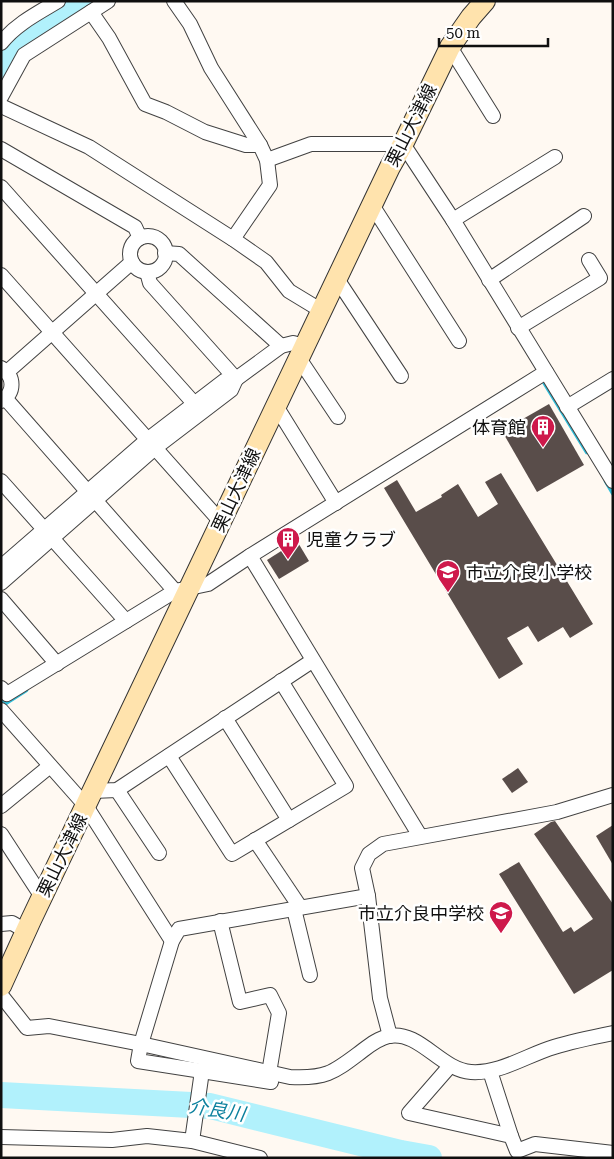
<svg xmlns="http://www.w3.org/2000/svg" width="614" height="1159" font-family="'Roboto Serif','Noto Sans JP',serif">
<rect width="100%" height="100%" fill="#fff9f2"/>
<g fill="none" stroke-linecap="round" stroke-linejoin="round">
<g stroke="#31beda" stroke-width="4.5">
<polyline points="541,377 587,452"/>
<polyline points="606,481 613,493"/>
<polyline points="1,701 4,704 26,690"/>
</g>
<g stroke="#b1f1fc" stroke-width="26">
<polyline points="1,70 27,40 86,1"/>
<polyline points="1,1095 210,1106 401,1153 429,1158"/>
</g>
</g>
<g fill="#594d4a">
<polygon points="549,404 584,465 537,492 502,431"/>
<polygon points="501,473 593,624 570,638 563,627 538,642 528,626 507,638 523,664 499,679 384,488 397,480 416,512 442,497 441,495 458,484 478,517 498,504 485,482"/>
<polygon points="297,541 309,561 279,579 267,560"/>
<polygon points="518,768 528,782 512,793 502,779"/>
<polygon points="555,821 613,904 613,970 574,994 499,874 519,862 563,932 571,927 574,932 593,919 534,834 551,822"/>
<polygon points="613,825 613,865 596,836"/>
</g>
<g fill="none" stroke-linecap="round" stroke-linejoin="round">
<g stroke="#424242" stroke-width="16">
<g id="minor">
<polyline points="174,1 190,24 211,68 260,145 267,160 270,185 233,239"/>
<polyline points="91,12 109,38 145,104 166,112 205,132 246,145 260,145"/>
<path d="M 1,43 C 16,24 38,13 58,1"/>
<polyline points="450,47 493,116"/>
<polyline points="1,97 24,55 108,1"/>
<polyline points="1,106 89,147 233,239 266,262 289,291 322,311"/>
<polyline points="1,149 135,227 140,238"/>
<polyline points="267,160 311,144 403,144 453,220 613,481"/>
<polyline points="1,187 200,410"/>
<polyline points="372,205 459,341"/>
<polyline points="453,220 555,157"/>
<circle cx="148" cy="254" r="18"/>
<polyline points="165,253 179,254 281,346"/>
<polyline points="147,272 150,283 236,379"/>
<polyline points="1,275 221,522"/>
<polyline points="337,279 401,376"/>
<polyline points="489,280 584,216"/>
<polyline points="518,328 600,278 589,260"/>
<polyline points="298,357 338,417"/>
<path d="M 1,368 C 15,376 15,393 1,401"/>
<polyline points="7,372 132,262"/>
<polyline points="6,399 175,591"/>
<polyline points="276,406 336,503"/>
<polyline points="567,407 613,379"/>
<polyline points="1,481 126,621"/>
<polyline points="250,556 420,836"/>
<polyline points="1,567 147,440 224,381 236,379 281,346 293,343 304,346"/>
<polyline points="1,583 155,448 231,390 236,379"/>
<polyline points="1,599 57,664"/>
<polyline points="1,688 7,694 175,591 208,584 250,556 546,372"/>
<polyline points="1,710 86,806 172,941"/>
<polyline points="225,718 289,820"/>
<polyline points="169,756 232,854 346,786 281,681"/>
<polyline points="117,790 159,853"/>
<polyline points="93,791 117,790 312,661"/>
<polyline points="1,806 50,766"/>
<polyline points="1,834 42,897"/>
<polyline points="255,840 300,907"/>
<polyline points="294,909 310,975"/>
<polyline points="220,921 240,1002 270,995 279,1013 269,1073"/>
<polyline points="1,924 12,923 26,931"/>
<path d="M 1,995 L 27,1028 L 49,1026 L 141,1044 L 290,1077 C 327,1079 334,1072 362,1051 C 370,1045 379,1038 389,1036 C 419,1030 441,1070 471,1072 C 500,1074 527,1055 554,1047 C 573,1041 593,1037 613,1033"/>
<polyline points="390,1036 380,998 368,896 362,868 369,854 383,844 557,812 613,795"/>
<polyline points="450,1066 409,1113 511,1136 517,1151 535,1144 613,1153"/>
<polyline points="202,1071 271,1082"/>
<polyline points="490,1071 511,1136"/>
<polyline points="1,1137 112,1140 147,1136 192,1141 260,1158"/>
<polyline points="192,1141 202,1071 138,1061 141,1044 172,941 179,929 368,896"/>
</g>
</g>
<g stroke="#313131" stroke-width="22">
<polyline id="secondary" points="1,986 31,920 390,167 403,144 450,47 471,17 485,1"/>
</g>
<use href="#minor" stroke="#fff" stroke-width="14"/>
<use href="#secondary" stroke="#ffe3ad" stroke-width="20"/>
</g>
<defs>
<g id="building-pin" transform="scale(1.25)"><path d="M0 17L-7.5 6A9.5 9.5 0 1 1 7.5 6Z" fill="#ce194b" stroke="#fff"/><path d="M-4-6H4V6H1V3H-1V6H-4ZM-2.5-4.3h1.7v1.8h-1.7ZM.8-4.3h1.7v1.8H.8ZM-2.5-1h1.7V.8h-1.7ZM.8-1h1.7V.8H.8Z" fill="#fff"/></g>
<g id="school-pin" transform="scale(1.25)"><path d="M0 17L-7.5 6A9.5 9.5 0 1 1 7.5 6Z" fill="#ce194b" stroke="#fff"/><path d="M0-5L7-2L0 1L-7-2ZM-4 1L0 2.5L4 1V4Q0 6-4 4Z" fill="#fff"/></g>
</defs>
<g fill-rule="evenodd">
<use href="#building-pin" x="543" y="427"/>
<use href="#building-pin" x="288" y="539"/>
<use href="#school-pin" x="448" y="572"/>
<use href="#school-pin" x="501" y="913"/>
</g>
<g text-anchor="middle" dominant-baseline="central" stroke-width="5" stroke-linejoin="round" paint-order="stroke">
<g font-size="18" fill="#0f0f0f" stroke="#fff">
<text transform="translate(411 125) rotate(-63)">栗山大津線</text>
<text transform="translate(236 490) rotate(-65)">栗山大津線</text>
<text transform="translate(62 855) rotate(-64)">栗山大津線</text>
</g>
<g font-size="18" fill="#0f0f0f" stroke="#fff" text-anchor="end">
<text x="526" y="427">体育館</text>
<text x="306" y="539" text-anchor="start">児童クラブ</text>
<text x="466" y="572" text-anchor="start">市立介良小学校</text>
<text x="484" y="913">市立介良中学校</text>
</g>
<g font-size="19" font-style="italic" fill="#0c819e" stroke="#fff">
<text transform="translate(217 1110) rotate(9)">介良川</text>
</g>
</g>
<rect width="614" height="1159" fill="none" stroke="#0f0f0f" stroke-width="5"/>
<path d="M439 38v8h109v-8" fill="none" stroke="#0f0f0f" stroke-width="2.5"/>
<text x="446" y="38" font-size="15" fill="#0f0f0f" stroke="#ffffff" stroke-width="4" paint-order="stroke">50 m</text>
</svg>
